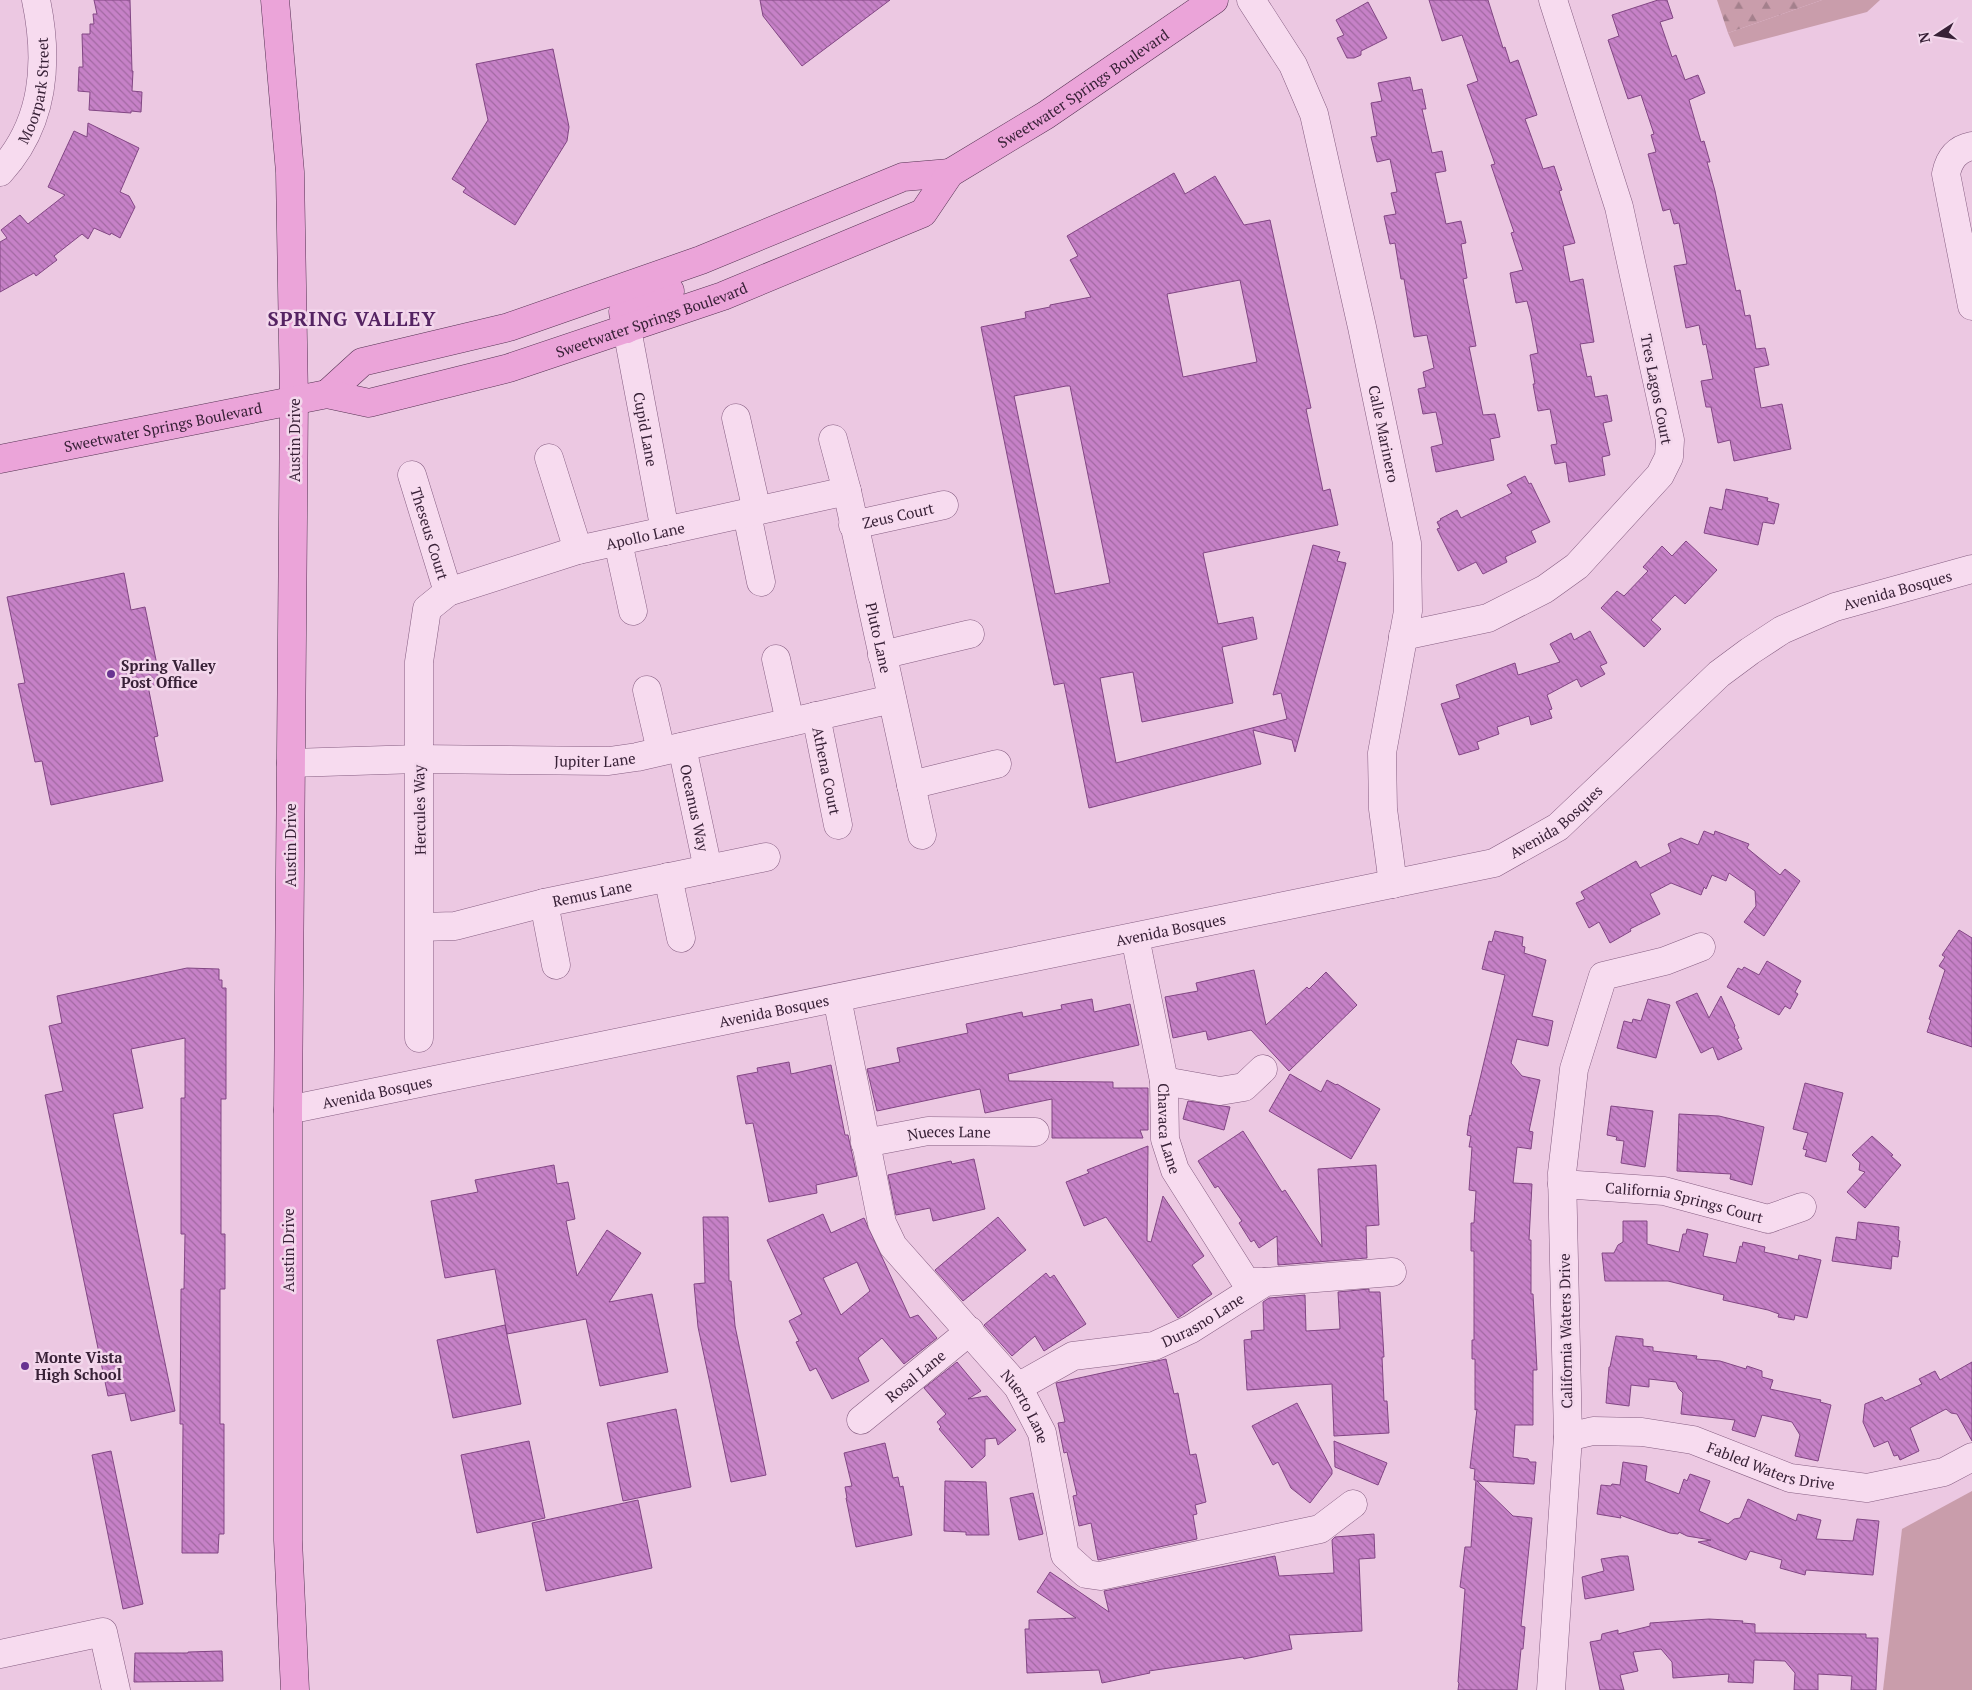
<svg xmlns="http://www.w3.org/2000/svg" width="1972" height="1690" font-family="'PT Serif',serif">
<defs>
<pattern id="forest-firs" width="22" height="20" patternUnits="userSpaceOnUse" patternTransform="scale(1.25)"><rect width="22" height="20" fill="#c99dab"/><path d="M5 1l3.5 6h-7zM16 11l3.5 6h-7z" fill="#a4808c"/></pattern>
<pattern id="building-back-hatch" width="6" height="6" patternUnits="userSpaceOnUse" patternTransform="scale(1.25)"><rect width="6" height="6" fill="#c681c7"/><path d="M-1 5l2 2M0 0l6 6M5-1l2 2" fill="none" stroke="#a269a2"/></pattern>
</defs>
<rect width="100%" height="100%" fill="#ecc8e2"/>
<g fill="#c99dab">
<polygon points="1822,0 1880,0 1867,12 1734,47 1728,33"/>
<polygon points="1972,1491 1972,1690 1883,1690 1902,1529"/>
</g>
<polygon fill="url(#forest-firs)" points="1717,0 1822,0 1728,33"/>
<g fill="url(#building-back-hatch)" stroke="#824684" fill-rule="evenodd">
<polygon points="94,0 130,0 132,71 133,71 132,91 142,92 141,112 131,111 131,113 89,110 90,92 78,91 79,67 83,67 82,34 90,34 90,24 94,24 93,14 97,14"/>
<polygon points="760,0 890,0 802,66 763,16"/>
<polygon points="1429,0 1488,0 1503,48 1505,47 1510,63 1518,60 1537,115 1525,119 1543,169 1554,166 1562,190 1559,191 1575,243 1563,246 1570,282 1583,279 1594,342 1580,344 1587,377 1591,376 1595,397 1607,395 1612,421 1603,423 1610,455 1602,457 1605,475 1569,482 1566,462 1555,464 1551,445 1557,444 1550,409 1538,411 1533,384 1535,384 1530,355 1538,353 1531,316 1527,301 1516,303 1510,273 1523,270 1511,233 1514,232 1491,165 1495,164 1467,85 1478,81 1462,35 1442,41"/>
<polygon points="1658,0 1667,0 1673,18 1660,22 1672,57 1676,55 1685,80 1698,75 1705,93 1689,100 1701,142 1704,141 1710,162 1707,162 1715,191 1736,291 1740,290 1745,316 1750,315 1756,349 1765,348 1769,365 1754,368 1761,408 1782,404 1791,449 1734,461 1730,440 1718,443 1711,407 1706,407 1701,381 1713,379 1706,344 1703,345 1699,325 1686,328 1674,266 1687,264 1679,223 1674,224 1670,209 1663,211 1648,154 1656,152 1651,135 1654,134 1641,95 1628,99 1608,40 1619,36 1612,15"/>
<polygon points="1368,2 1387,38 1361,51 1361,55 1354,58 1347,58 1337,38 1344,35 1336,20"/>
<polygon points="553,49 569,127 567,141 515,225 463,192 466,188 452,179 488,120 476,64"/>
<polygon points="1410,77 1413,91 1422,89 1426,109 1422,109 1432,153 1442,151 1446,171 1435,173 1446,224 1461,221 1466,243 1461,244 1467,278 1463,279 1476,346 1469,347 1483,415 1495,414 1500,437 1490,439 1494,460 1436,472 1431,447 1443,444 1436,412 1423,414 1418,389 1426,387 1423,372 1434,368 1427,335 1414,337 1404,279 1401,279 1395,243 1390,244 1384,216 1396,214 1391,193 1397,192 1390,159 1377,162 1371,137 1377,136 1371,103 1382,101 1378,83"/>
<polygon points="88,123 139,148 120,192 129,196 135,207 120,238 111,233 110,235 94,228 88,239 82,234 54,256 57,260 36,276 34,273 0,292 0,242 7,238 1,230 20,215 28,224 65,195 48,187 74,131 87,137"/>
<path d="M 1174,173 L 1185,194 L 1215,176 L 1244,225 L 1270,220 L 1311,408 L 1306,409 L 1323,491 L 1330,489 L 1338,525 L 1203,553 L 1218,624 L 1253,617 L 1257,639 L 1222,647 L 1233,703 L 1142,722 L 1133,672 L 1100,678 L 1116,763 L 1287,719 L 1281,693 L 1273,695 L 1313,545 L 1340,552 L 1337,561 L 1346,563 L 1295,752 L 1292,740 L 1253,730 L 1261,764 L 1089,808 L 1064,683 L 1054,685 L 981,327 L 1026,318 L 1025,312 L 1050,307 L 1050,305 L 1091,297 L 1070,260 L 1078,256 L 1067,236 ZM 1240,280 L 1257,362 L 1183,377 L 1167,294 ZM 1066,386 L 1070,386 L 1110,583 L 1055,594 L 1014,396 Z"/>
<polygon points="1525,476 1529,484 1531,483 1550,522 1531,531 1536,542 1505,557 1507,562 1483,574 1476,562 1458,571 1437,529 1440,528 1437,522 1441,520 1440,519 1457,510 1461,518 1512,493 1507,485"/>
<polygon points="1726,489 1768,498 1767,501 1779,504 1774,524 1763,522 1758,545 1704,533 1710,507 1722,510"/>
<polygon points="1686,541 1717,570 1685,604 1675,595 1651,620 1661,629 1644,647 1601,608 1617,591 1624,596 1648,571 1643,567 1662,546 1672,556"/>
<polygon points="124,573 131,610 145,607 161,684 148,686 158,736 154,737 163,781 51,805 42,761 35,762 18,684 25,683 7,597"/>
<polygon points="1590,631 1607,663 1600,666 1605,674 1581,687 1577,679 1547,695 1552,709 1549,710 1552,718 1531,725 1529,716 1497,727 1499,734 1477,742 1479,749 1459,755 1441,704 1460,698 1456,685 1515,663 1518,675 1560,662 1550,644 1571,633 1574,640"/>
<polygon points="1704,831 1714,835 1715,831 1749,844 1747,848 1780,875 1785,869 1800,881 1764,936 1744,922 1756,906 1755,891 1729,873 1726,881 1712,875 1706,889 1704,887 1701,895 1671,883 1650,894 1660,914 1630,929 1631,931 1610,943 1599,922 1589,928 1576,903 1585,899 1581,892 1636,861 1640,868 1671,852 1668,844 1681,838 1698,845"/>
<polygon points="1959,930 1972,938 1972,1047 1927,1032 1931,1020 1929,1019 1945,970 1939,966 1945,957 1942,955"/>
<polygon points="1495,931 1523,937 1522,946 1525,947 1524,953 1546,960 1532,1016 1553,1021 1548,1046 1517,1039 1511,1063 1522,1076 1540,1080 1529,1131 1533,1132 1531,1149 1517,1147 1513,1183 1532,1184 1529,1240 1531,1240 1531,1294 1533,1294 1537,1370 1533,1370 1533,1425 1515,1425 1513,1457 1528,1459 1530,1462 1536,1462 1534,1484 1477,1481 1513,1516 1532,1518 1521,1626 1525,1627 1523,1649 1521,1649 1517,1690 1458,1690 1459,1683 1458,1682 1465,1589 1460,1587 1465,1547 1471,1547 1476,1480 1474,1480 1475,1469 1470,1468 1477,1409 1475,1410 1475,1359 1472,1359 1472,1340 1474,1340 1474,1251 1471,1251 1471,1223 1474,1223 1476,1191 1469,1190 1472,1147 1469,1147 1471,1136 1467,1135 1470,1115 1471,1116 1505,975 1482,969 1489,941 1492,942"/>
<polygon points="1767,961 1801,981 1795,992 1798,994 1790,1009 1785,1006 1779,1015 1727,987 1738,968 1742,970 1744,967 1759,975"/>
<polygon points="187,968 219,969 219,980 222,980 222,988 226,988 226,1099 221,1099 221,1234 225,1234 225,1289 220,1289 220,1424 224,1424 224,1534 219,1534 218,1553 182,1553 183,1424 180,1424 181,1289 184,1289 185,1234 181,1234 181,1098 185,1098 185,1038 131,1049 143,1108 113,1114 175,1411 131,1421 125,1393 108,1396 45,1095 63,1091 49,1026 62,1023 57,996"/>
<polygon points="1254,970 1266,1025 1307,987 1309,989 1326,972 1357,1005 1289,1071 1251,1030 1208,1040 1206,1031 1173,1038 1165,997 1198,991 1196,983"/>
<polygon points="1697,993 1709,1018 1721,996 1735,1026 1734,1027 1739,1038 1737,1039 1742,1049 1718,1060 1713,1047 1701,1053 1676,1002"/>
<polygon points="1092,999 1094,1012 1130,1004 1139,1045 1008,1074 1009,1081 1113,1082 1113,1088 1148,1088 1148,1130 1140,1130 1143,1138 1052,1138 1052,1099 985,1113 980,1089 877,1111 867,1069 900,1062 897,1048 968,1033 966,1024 1022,1012 1023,1017 1062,1009 1061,1005"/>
<polygon points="1648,999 1670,1005 1656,1058 1617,1048 1624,1021 1632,1023 1633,1019 1641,1021"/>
<polygon points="789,1062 791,1074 831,1065 845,1135 848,1135 857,1176 816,1185 817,1193 769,1202 753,1123 746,1124 737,1076 758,1072 757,1068"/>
<polygon points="1290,1074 1321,1092 1327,1080 1336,1085 1337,1084 1380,1109 1351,1159 1269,1111"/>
<polygon points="1805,1083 1843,1093 1826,1162 1805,1156 1807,1150 1803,1149 1808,1133 1793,1129"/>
<polygon points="1188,1101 1230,1107 1224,1130 1183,1119"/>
<polygon points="1611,1106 1653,1111 1645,1167 1621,1163 1624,1141 1616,1140 1617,1137 1607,1135"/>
<polygon points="1679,1114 1719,1116 1764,1127 1752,1185 1730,1179 1731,1174 1677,1171"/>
<polygon points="1243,1131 1282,1192 1285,1190 1322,1247 1318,1169 1376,1165 1379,1225 1366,1226 1367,1258 1278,1265 1277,1236 1259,1248 1254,1240 1251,1242 1239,1223 1242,1221 1218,1186 1215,1188 1198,1161"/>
<polygon points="1872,1136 1893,1155 1891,1156 1901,1165 1865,1208 1847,1192 1865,1172 1859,1170 1860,1163 1852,1155"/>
<polygon points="1148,1146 1147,1241 1151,1242 1163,1196 1204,1256 1192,1265 1212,1294 1178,1318 1106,1217 1084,1226 1066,1182 1089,1173 1087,1170"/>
<polygon points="974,1159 985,1209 933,1221 930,1208 896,1215 888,1175 951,1161 952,1164"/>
<polygon points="554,1165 557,1184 568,1182 575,1219 566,1221 577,1276 607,1230 641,1253 609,1302 652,1294 668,1372 600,1386 586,1319 507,1334 495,1269 445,1278 431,1201 478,1192 475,1180"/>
<path d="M 823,1214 L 831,1233 L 864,1218 L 910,1318 L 918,1315 L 937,1338 L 904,1364 L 882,1338 L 858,1358 L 869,1381 L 832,1399 L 816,1368 L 810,1371 L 796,1342 L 799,1341 L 789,1321 L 802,1314 L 767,1240 ZM 857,1262 L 870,1291 L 841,1315 L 823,1278 Z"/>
<polygon points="703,1217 728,1217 729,1281 731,1281 735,1326 766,1475 731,1482 698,1327 694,1284 705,1283"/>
<polygon points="998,1217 1026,1250 963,1301 935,1270"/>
<polygon points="1623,1221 1647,1221 1647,1244 1679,1252 1683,1234 1686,1234 1687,1229 1708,1234 1703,1256 1736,1263 1740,1246 1742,1247 1743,1242 1765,1247 1764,1252 1791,1258 1798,1260 1799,1255 1821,1260 1807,1318 1795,1315 1794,1320 1778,1317 1779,1314 1768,1310 1723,1300 1724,1295 1668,1281 1605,1281 1602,1253 1614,1253 1618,1245 1623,1242"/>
<polygon points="1858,1222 1899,1227 1898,1240 1900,1241 1898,1257 1892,1256 1891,1269 1832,1261 1836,1237 1856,1240"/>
<polygon points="1046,1273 1050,1278 1054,1275 1086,1324 1044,1351 1035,1336 1012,1356 984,1325"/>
<polygon points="1369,1289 1369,1292 1380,1292 1384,1357 1382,1357 1384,1401 1387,1401 1389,1433 1334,1436 1332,1384 1247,1390 1244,1340 1252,1339 1251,1331 1264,1330 1263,1302 1269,1298 1305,1295 1306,1331 1340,1329 1338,1292"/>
<polygon points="505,1325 521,1404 453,1418 437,1340"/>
<polygon points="1616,1336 1643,1339 1643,1346 1653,1347 1653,1351 1697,1356 1696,1359 1720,1361 1746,1369 1747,1366 1762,1371 1762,1377 1773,1380 1770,1389 1821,1400 1820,1402 1831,1405 1818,1461 1795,1456 1800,1435 1792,1422 1762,1415 1755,1437 1732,1430 1735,1420 1681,1414 1683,1393 1679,1389 1676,1382 1649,1379 1649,1387 1631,1385 1629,1406 1606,1403 1609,1367 1610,1367"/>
<polygon points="1166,1359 1174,1394 1178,1393 1190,1455 1196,1454 1206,1502 1195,1505 1197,1514 1193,1515 1197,1539 1098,1560 1091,1523 1079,1526 1073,1496 1077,1495 1067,1452 1064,1453 1058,1423 1065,1422 1056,1383"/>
<polygon points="957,1362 981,1391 968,1399 987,1396 1016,1430 998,1445 996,1438 985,1439 985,1456 972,1468 939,1429 941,1427 937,1422 946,1414 924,1388"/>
<polygon points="1972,1362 1972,1441 1957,1414 1951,1413 1946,1409 1910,1428 1919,1451 1900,1460 1898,1455 1894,1456 1888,1441 1874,1447 1863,1422 1865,1404 1882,1397 1885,1401 1922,1384 1919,1379 1935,1371 1940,1380"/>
<polygon points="1297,1403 1332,1470 1332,1474 1310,1503 1291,1488 1278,1462 1273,1465 1252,1426"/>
<polygon points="676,1409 691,1487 623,1501 607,1423"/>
<polygon points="529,1441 545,1518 477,1533 461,1455"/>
<polygon points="1334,1441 1387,1463 1378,1485 1335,1467"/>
<polygon points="885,1443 893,1478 898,1477 900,1487 903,1486 912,1535 856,1547 846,1498 847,1498 845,1487 852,1486 844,1453"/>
<polygon points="111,1451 143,1604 123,1609 92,1455"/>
<polygon points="1623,1462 1647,1466 1645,1481 1679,1494 1684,1479 1687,1481 1690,1474 1710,1481 1699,1511 1728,1524 1734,1519 1740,1518 1748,1499 1796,1521 1798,1514 1821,1520 1816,1539 1853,1541 1857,1519 1879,1521 1873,1575 1806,1570 1805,1575 1780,1568 1782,1560 1750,1551 1746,1560 1698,1542 1711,1540 1687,1536 1679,1532 1678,1534 1670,1533 1620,1515 1621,1518 1597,1514 1601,1485 1611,1486 1612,1484 1620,1485"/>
<polygon points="945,1481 986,1482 989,1535 966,1535 966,1532 944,1531"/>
<polygon points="1033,1493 1043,1534 1019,1540 1010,1498"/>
<polygon points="638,1500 652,1568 546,1591 532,1523"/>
<polygon points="1374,1534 1375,1558 1359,1559 1362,1631 1289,1635 1292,1649 1244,1659 1243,1657 1149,1671 1150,1673 1102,1683 1099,1670 1027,1673 1025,1629 1029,1629 1029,1620 1076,1618 1037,1592 1050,1572 1109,1612 1104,1591 1275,1556 1279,1576 1334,1573 1332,1540 1335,1537"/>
<polygon points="1620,1556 1628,1556 1634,1590 1585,1599 1582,1577 1604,1571 1601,1559"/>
<polygon points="1709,1619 1743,1621 1742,1623 1755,1624 1755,1633 1866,1634 1866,1638 1878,1638 1876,1690 1851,1690 1852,1676 1818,1674 1818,1690 1794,1690 1795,1673 1785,1661 1754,1660 1753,1683 1728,1682 1729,1674 1673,1678 1672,1662 1661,1649 1633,1652 1638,1671 1620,1675 1624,1690 1600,1690 1590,1642 1601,1640 1602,1634 1618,1630 1618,1634 1650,1626 1650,1623"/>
<polygon points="222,1651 223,1681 134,1682 135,1653 188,1653 188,1652"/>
</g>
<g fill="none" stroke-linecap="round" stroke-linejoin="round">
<g stroke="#865e82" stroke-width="29">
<g id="minor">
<path id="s1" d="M 1251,0 L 1293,65 L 1314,114 L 1362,327 L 1407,543 L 1408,611 L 1382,753 L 1383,809 L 1393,884"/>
<path d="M 1972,146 C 1957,149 1949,159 1946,174 L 1972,306"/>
<path id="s2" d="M 0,172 C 45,123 49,62 36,0"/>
<path id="s3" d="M 627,329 L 665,531"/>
<polyline points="736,418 757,511"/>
<path id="s4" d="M 833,439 L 847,491 L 922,835"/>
<polyline points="549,458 578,550"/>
<path id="s5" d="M 412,475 L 448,592"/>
<polyline points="747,514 761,582"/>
<path id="s6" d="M 853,525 L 944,505"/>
<polyline points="618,542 633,611"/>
<polyline points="1403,636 1488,618 1545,589 1577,566 1660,475 1669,457 1670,440 1619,207 1553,0"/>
<polyline points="882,655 970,634"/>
<polyline points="776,659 790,722"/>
<polyline points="647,690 661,751"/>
<path id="s7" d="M 816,716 L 838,825"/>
<path id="s8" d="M 682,747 L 708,869"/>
<path id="s9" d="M 291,763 L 418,759 L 609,761 L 637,757 L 892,699"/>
<polyline points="911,785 997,764"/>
<polyline points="668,877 681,938"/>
<polyline points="544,903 556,965"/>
<path id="s10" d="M 420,927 L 455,926 L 544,903 L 766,857"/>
<path id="s11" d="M 1135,937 L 1164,1081 L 1165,1139 L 1175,1170 L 1246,1282 L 1265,1282"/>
<path id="s12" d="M 837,998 L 882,1223 L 893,1246 L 1018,1387 L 1042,1433 L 1065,1555 L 1086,1574 L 1100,1576 L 1320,1529 L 1353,1504"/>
<path id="s13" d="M 419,1038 L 419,662 L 427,609 L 448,592 L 578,550 L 847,491"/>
<polyline points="1164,1081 1220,1091 1244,1087 1263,1069"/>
<path id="s14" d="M 288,1110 L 1494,863 L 1558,827 L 1719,674 L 1750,651 L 1782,630 L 1835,607 L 1972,569"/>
<path id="s15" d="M 865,1143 L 928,1131 L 1035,1132"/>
<path id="s16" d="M 1562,1184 L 1664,1191 L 1768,1219 L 1802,1207"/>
<path id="s17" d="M 1018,1387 L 1073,1356 L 1154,1346 L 1191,1329 L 1265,1282 L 1392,1272"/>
<path id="s18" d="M 861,1420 L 970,1331"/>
<path id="s19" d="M 1568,1437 L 1593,1431 L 1642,1432 L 1693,1440 L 1790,1478 L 1867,1488 L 1944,1472 L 1972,1457"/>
<polyline points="0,1654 103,1632 116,1690"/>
<polyline points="1551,1690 1568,1437 1562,1173 1574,1069 1603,976 1665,961 1701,947"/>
</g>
</g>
<g stroke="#553253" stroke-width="29">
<g id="major">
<polyline points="275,0 290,172 294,399 288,1110 288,1540 295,1690"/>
<polyline points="627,329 623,312 637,302 670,291"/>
<polyline points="327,394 362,362 509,327 701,260 903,177 950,173"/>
<path id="s20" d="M 0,459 L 327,394 L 369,403 L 509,368 L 723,296 L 923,213 L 950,173 L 1046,115 L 1214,0"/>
</g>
</g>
<use href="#minor" stroke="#f7dbef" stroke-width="28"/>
<use href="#major" stroke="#eba4d9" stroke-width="28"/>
</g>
<g fill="#683391" stroke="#f3d7ec" stroke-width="2">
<circle cx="111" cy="674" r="5"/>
<circle cx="25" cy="1366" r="5"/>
</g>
<g text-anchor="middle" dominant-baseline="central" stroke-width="5" stroke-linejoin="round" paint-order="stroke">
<g font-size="15" fill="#382137" stroke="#f3d7ec">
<text stroke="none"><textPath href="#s20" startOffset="1169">Sweetwater Springs Boulevard</textPath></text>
<text stroke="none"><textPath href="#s2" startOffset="91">Moorpark Street</textPath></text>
<text stroke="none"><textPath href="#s20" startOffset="671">Sweetwater Springs Boulevard</textPath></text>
<text transform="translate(1657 389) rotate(79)">Tres Lagos Court</text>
<text stroke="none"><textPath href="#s20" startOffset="166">Sweetwater Springs Boulevard</textPath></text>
<text stroke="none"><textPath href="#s3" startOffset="102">Cupid Lane</textPath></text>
<text stroke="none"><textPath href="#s1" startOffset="458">Calle Marinero</textPath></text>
<text transform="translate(294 440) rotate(-90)">Austin Drive</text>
<text stroke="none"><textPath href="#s6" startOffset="46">Zeus Court</textPath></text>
<text stroke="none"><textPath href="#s5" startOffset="61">Theseus Court</textPath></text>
<text stroke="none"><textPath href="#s13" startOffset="662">Apollo Lane</textPath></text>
<text stroke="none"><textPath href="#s14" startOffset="1726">Avenida Bosques</textPath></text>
<text stroke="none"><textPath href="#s4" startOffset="204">Pluto Lane</textPath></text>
<text stroke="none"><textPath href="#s9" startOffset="304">Jupiter Lane</textPath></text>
<text stroke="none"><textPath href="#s7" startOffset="56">Athena Court</textPath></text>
<text stroke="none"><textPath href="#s8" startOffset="62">Oceanus Way</textPath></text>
<text transform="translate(419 810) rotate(-91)">Hercules Way</text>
<text stroke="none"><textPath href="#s14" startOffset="1306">Avenida Bosques</textPath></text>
<text transform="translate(290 845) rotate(-90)">Austin Drive</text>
<text stroke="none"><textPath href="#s10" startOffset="176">Remus Lane</textPath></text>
<text stroke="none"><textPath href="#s14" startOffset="901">Avenida Bosques</textPath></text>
<text stroke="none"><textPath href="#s14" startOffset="496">Avenida Bosques</textPath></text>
<text stroke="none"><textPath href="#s14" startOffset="91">Avenida Bosques</textPath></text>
<text stroke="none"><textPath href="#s11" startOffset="195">Chavaca Lane</textPath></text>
<text stroke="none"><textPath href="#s15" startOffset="85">Nueces Lane</textPath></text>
<text stroke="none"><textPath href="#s16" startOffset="124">California Springs Court</textPath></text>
<text transform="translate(288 1250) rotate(-90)">Austin Drive</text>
<text stroke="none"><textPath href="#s17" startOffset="200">Durasno Lane</textPath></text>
<text transform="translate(1565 1331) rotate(-91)">California Waters Drive</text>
<text stroke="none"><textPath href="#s18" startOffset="70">Rosal Lane</textPath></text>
<text stroke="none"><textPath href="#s12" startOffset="464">Nuerto Lane</textPath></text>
<text stroke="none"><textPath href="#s19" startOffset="209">Fabled Waters Drive</textPath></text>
</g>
<g font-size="15" font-weight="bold" fill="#382137" stroke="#f3d7ec" text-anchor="start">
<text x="121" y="665">Spring Valley<tspan x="121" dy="17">Post Office</tspan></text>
<text x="35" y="1357">Monte Vista<tspan x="35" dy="17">High School</tspan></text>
</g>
<g font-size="20" font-weight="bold" letter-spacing="1" fill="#542362" stroke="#f3d7ec">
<text x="352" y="318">SPRING VALLEY</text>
</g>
</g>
<g transform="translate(1937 35) rotate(258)" stroke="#f3d7ec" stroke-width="4" paint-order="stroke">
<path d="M0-4L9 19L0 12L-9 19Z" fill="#382137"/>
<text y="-8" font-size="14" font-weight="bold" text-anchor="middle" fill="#382137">N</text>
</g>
</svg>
